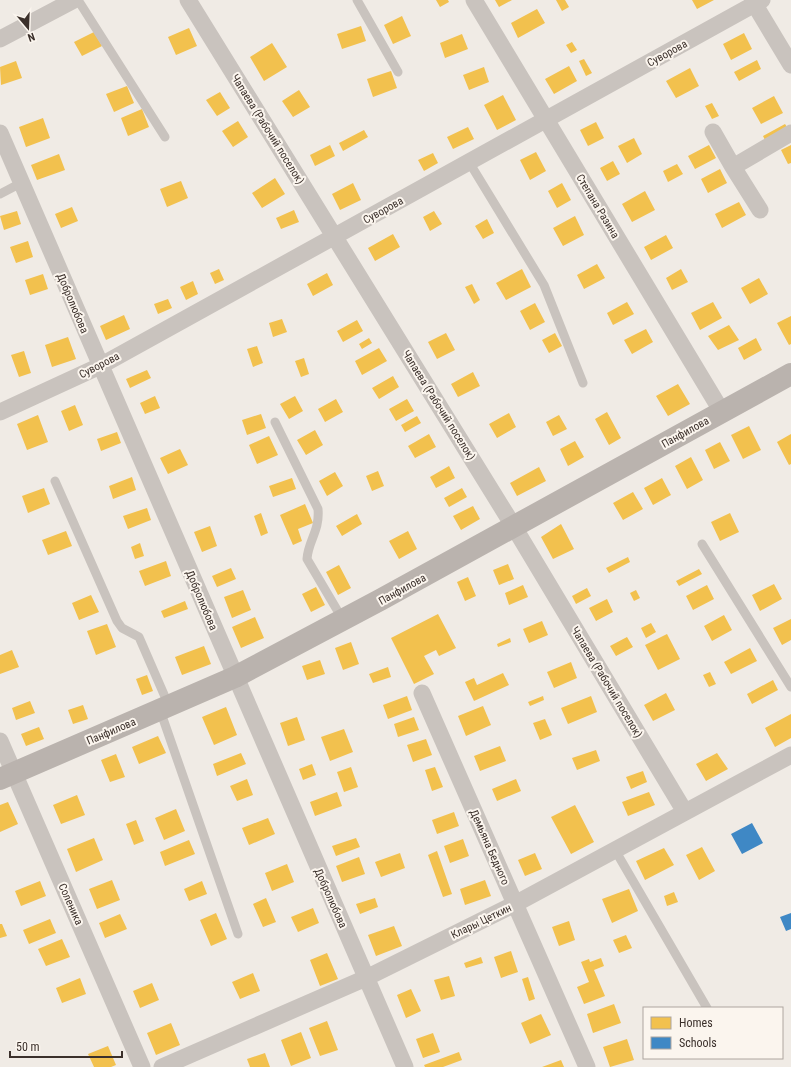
<svg xmlns="http://www.w3.org/2000/svg" width="791" height="1067" viewBox="0 0 791 1067" font-family="'Roboto Condensed',sans-serif">
<rect width="100%" height="100%" fill="#f0ebe5"/>
<!-- homes -->
<path fill="#f2c14e" d="M436,0H448L449,2L440,7Z
M495,0H512L499,7Z
M556,0H565L569,7L562,11Z
M692,0H714L697,9Z
M537,9L545,23L518,38L511,23Z
M402,16L411,36L393,44L384,25Z
M361,26L366,41L342,49L337,34Z
M189,28L197,46L176,55L168,37Z
M94,32L102,46L82,56L74,42Z
M744,33L752,49L731,60L723,44Z
M462,34L468,49L445,58L440,43Z
M572,42L577,50L571,53L566,45Z
M272,43L287,67L264,81L250,57Z
M584,59L592,73L586,76L579,61Z
M757,60L761,69L739,81L734,72Z
M16,61L22,78L1,85L0,67Z
M569,66L577,81L554,94L545,79Z
M484,67L489,82L469,90L463,75Z
M690,68L699,86L676,98L666,81Z
M391,71L397,88L373,97L367,79Z
M127,86L134,103L114,112L106,94Z
M299,90L310,107L293,117L282,101Z
M220,92L230,108L217,116L206,100Z
M503,95L516,120L497,130L484,105Z
M774,96L783,113L761,124L752,108Z
M712,103L719,116L712,119L705,106Z
M142,109L149,127L128,136L121,118Z
M43,118L50,138L26,147L19,127Z
M238,121L248,137L233,147L222,131Z
M596,122L604,138L588,146L580,130Z
M785,124L789,130L766,142L763,136Z
M468,127L474,139L453,149L447,137Z
M364,130L368,137L343,151L339,143Z
M634,138L642,154L627,163L618,146Z
M330,145L335,156L315,166L310,155Z
M709,145L716,158L695,169L688,156Z
M791,145V163L788,164L781,150Z
M536,152L546,171L530,180L520,160Z
M433,153L438,163L424,171L418,160Z
M59,154L65,170L37,180L31,165Z
M613,161L620,174L607,181L600,168Z
M677,164L683,174L668,182L663,171Z
M720,169L727,183L708,193L701,179Z
M275,178L285,194L262,208L252,193Z
M181,181L188,198L167,207L160,189Z
M353,183L361,200L340,210L332,194Z
M562,183L571,200L557,208L548,191Z
M645,191L655,210L632,222L622,204Z
M739,202L746,215L722,228L715,214Z
M72,207L78,221L61,228L55,214Z
M294,210L299,222L281,229L276,218Z
M17,211L21,224L4,230L0,216Z
M434,211L442,224L430,231L423,217Z
M575,216L584,235L563,246L553,228Z
M487,219L494,233L483,239L475,226Z
M393,234L400,247L375,261L368,248Z
M666,235L673,248L651,260L644,247Z
M28,241L33,257L16,263L10,247Z
M597,264L605,278L584,289L577,275Z
M219,269L224,280L215,284L210,273Z
M522,269L531,287L506,300L496,283Z
M681,269L688,282L672,290L666,278Z
M327,273L333,285L313,296L307,284Z
M43,274L48,289L30,295L25,280Z
M759,278L768,294L750,304L741,288Z
M193,281L198,294L186,300L180,287Z
M472,284L480,300L474,304L465,287Z
M168,299L172,308L158,314L154,304Z
M627,302L634,314L613,325L607,313Z
M713,302L722,318L700,330L691,313Z
M535,303L545,322L530,330L520,311Z
M124,315L130,329L106,340L100,326Z
M791,316V344L789,345L777,323Z
M282,319L287,332L273,337L269,323Z
M357,320L363,331L343,342L337,331Z
M729,325L739,340L718,350L708,336Z
M646,329L653,342L632,354L624,340Z
M446,333L455,350L437,359L428,342Z
M555,333L562,346L549,353L542,340Z
M68,337L76,359L52,367L45,345Z
M369,338L372,343L362,349L359,344Z
M756,338L762,350L744,360L738,348Z
M257,346L263,363L253,367L247,349Z
M379,348L387,361L362,375L355,361Z
M24,351L31,373L19,377L11,355Z
M304,358L309,374L301,377L295,361Z
M147,370L151,378L130,388L126,379Z
M473,372L480,386L458,397L451,384Z
M393,376L399,387L379,399L372,388Z
M678,384L690,404L668,416L656,396Z
M155,396L160,408L145,414L140,403Z
M295,396L303,411L289,419L280,404Z
M336,399L343,412L325,422L318,409Z
M407,399L414,411L396,421L389,409Z
M75,405L83,425L69,431L61,411Z
M607,412L621,438L609,445L595,419Z
M509,413L516,427L497,438L489,424Z
M261,414L266,428L247,435L242,420Z
M38,415L48,442L27,450L17,424Z
M559,415L567,429L553,436L546,422Z
M417,416L421,423L405,432L401,425Z
M749,426L761,450L743,459L731,435Z
M315,430L323,445L306,455L297,440Z
M117,432L121,443L101,451L97,439Z
M429,434L436,447L415,458L408,446Z
M791,434V464L789,465L777,442Z
M269,436L278,455L257,464L249,445Z
M575,441L584,457L568,466L560,449Z
M720,442L730,461L714,469L705,450Z
M180,449L188,465L168,474L160,458Z
M691,457L703,480L687,489L675,466Z
M449,466L455,478L436,488L430,477Z
M539,467L546,481L517,496L510,483Z
M378,471L384,486L372,491L366,476Z
M335,472L343,486L327,496L319,481Z
M132,477L136,490L113,499L109,486Z
M292,478L296,489L273,497L269,486Z
M662,478L671,495L653,505L644,488Z
M44,488L50,504L28,513L22,496Z
M462,488L467,497L449,507L444,498Z
M633,492L643,509L623,520L613,503Z
M305,504L313,523L298,529L302,541L293,545L280,515Z
M473,506L480,519L461,530L453,516Z
M147,508L151,520L128,529L123,516Z
M261,513L268,533L261,536L254,516Z
M730,513L739,532L720,541L711,522Z
M357,514L362,524L342,536L336,526Z
M561,524L574,549L553,559L541,537Z
M210,526L217,546L202,552L194,532Z
M66,531L72,546L48,555L42,540Z
M408,531L417,549L399,559L389,541Z
M140,543L144,556L135,559L131,547Z
M628,557L630,562L609,573L606,568Z
M166,561L171,576L145,586L139,571Z
M508,564L514,579L499,585L493,570Z
M339,565L351,588L338,595L326,572Z
M231,568L236,579L217,587L212,576Z
M699,569L702,574L679,586L676,581Z
M468,577L476,596L465,601L457,582Z
M774,584L782,599L760,611L752,595Z
M523,585L528,597L509,605L505,593Z
M707,585L714,599L693,610L686,596Z
M316,587L325,605L311,612L302,594Z
M587,588L591,596L576,604L572,596Z
M243,590L251,610L232,618L224,597Z
M636,590L640,598L634,601L630,593Z
M91,595L99,612L79,620L72,603Z
M607,599L613,612L596,621L589,608Z
M185,601L188,609L164,618L161,611Z
M438,614L456,648L439,656L436,650L424,656L434,674L414,684L391,638Z
M724,615L732,630L712,641L704,626Z
M255,617L264,638L241,648L232,627Z
M791,619V640L782,645L773,628Z
M542,621L548,635L529,643L523,629Z
M651,623L656,632L646,638L641,628Z
M107,624L116,647L96,655L87,631Z
M667,634L680,659L658,670L645,645Z
M627,637L633,647L616,656L610,646Z
M510,638L511,642L498,647L497,644Z
M351,642L359,664L343,670L335,648Z
M204,646L211,664L182,675L175,657Z
M750,648L757,661L731,674L724,662Z
M12,650L19,667L0,674V655Z
M320,660L325,674L307,680L302,666Z
M571,662L577,678L554,688L547,672Z
M388,667L391,677L373,683L369,674Z
M710,672L716,684L709,687L703,675Z
M503,673L509,685L474,701L465,682L474,678L477,685Z
M147,675L153,691L142,695L136,679Z
M773,680L778,690L752,704L747,694Z
M666,693L675,710L653,721L644,705Z
M407,696L412,710L388,719L383,705Z
M543,696L544,700L530,706L528,702Z
M591,696L597,712L568,724L561,708Z
M30,701L35,713L16,720L12,708Z
M83,705L88,719L73,724L68,710Z
M483,706L491,725L466,736L458,716Z
M226,707L237,735L214,745L202,717Z
M791,714V738L775,747L765,728Z
M297,717L305,740L288,746L280,723Z
M414,717L419,730L398,737L394,724Z
M545,719L552,735L540,740L533,723Z
M39,727L44,739L26,746L21,734Z
M344,729L353,752L330,761L321,737Z
M158,736L166,753L139,764L132,747Z
M426,739L432,755L413,762L407,745Z
M500,746L506,761L480,771L474,756Z
M596,750L600,761L577,770L572,758Z
M241,753L246,764L217,776L213,764Z
M717,753L728,769L706,781L696,764Z
M116,754L125,777L110,782L101,760Z
M312,764L316,775L303,780L299,769Z
M351,767L358,787L344,792L337,772Z
M435,767L443,787L432,791L425,770Z
M643,771L647,782L631,789L626,777Z
M247,779L253,795L237,801L230,786Z
M516,779L521,791L497,801L492,789Z
M337,792L342,806L315,816L310,802Z
M649,792L655,805L628,816L622,802Z
M77,795L85,815L61,824L53,805Z
M8,802L18,824L0,832V805Z
M575,805L594,842L571,854L551,817Z
M176,809L185,831L164,840L155,818Z
M454,812L459,826L437,834L432,820Z
M268,818L275,834L249,845L242,828Z
M136,820L144,841L134,845L126,824Z
M94,838L103,860L76,872L67,849Z
M356,838L360,847L336,856L332,846Z
M463,839L469,856L450,863L444,846Z
M189,840L195,854L165,866L160,852Z
M702,847L715,871L699,880L686,855Z
M664,848L674,865L645,880L636,861Z
M437,851L452,894L443,897L428,855Z
M400,853L405,868L381,877L375,862Z
M535,853L542,869L525,876L518,860Z
M359,857L365,874L342,882L336,866Z
M287,864L294,882L272,891L265,873Z
M112,880L120,900L97,909L89,889Z
M485,880L491,896L465,905L460,889Z
M40,881L46,896L21,906L15,891Z
M202,881L207,894L189,901L184,889Z
M629,889L638,911L612,923L602,899Z
M674,892L678,902L667,906L664,896Z
M266,898L276,922L263,927L253,904Z
M375,898L378,907L360,914L356,904Z
M313,908L319,923L298,932L291,917Z
M216,913L227,939L211,946L200,920Z
M120,914L127,929L105,938L99,923Z
M50,919L56,933L29,944L23,930Z
M569,921L575,940L559,946L552,927Z
M0,924H2L7,936L0,938Z
M394,926L402,946L376,956L368,935Z
M626,935L632,948L619,953L613,940Z
M62,939L70,957L46,966L38,949Z
M511,951L518,972L501,978L494,957Z
M327,953L338,979L320,986L310,960Z
M481,957L483,963L466,968L464,963Z
M601,958L604,966L594,970L605,996L584,1004L577,987L589,982L581,962L589,959L590,962Z
M253,973L260,991L240,999L232,982Z
M449,976L455,996L441,1000L434,980Z
M528,977L535,999L529,1001L522,979Z
M80,978L86,994L62,1003L56,988Z
M152,983L159,1000L140,1008L133,991Z
M411,989L421,1011L406,1018L397,995Z
M614,1004L621,1023L593,1033L587,1014Z
M541,1014L551,1035L530,1044L521,1023Z
M327,1021L338,1050L320,1056L309,1028Z
M171,1023L180,1045L156,1055L147,1033Z
M301,1032L311,1058L291,1066L281,1040Z
M433,1033L440,1052L423,1058L416,1039Z
M627,1039L634,1060L610,1067L603,1047Z
M108,1046L116,1065L111,1067H94L88,1054Z
M459,1052L462,1060L443,1067H425L424,1065Z
M265,1053L270,1067H250L247,1059Z
M561,1060L564,1067H542Z"/>
<!-- schools -->
<path fill="#3f88c5" d="M752,823L763,843L742,854L731,834Z
M791,913V929L786,931L780,917Z"/>
<g fill="none" stroke-linecap="round" stroke-linejoin="round">
<!-- lane -->
<path stroke="#c9c3be" stroke-width="9" d="M78,0L165,137
M357,0L398,72
M469,162L544,285L583,383
M0,194L21,183
M275,422L318,509C320,531 308,541 307,559L343,620
M55,481L117,621L122,628L139,637L169,706
M702,544L791,687
M160,710L238,934
M615,850L707,1008"/>
<!-- street -->
<path stroke="#c9c3be" stroke-width="17" d="M188,0L514,527L685,812
M474,0L722,412
M752,0L791,65
M0,39L74,0
M713,132L733,167
M0,133L405,1067
M760,210L733,167L791,133
M0,412L100,366L762,0
M422,693L587,1067
M0,741L142,1067
M162,1067L366,978L515,904L791,755"/>
<!-- secondary -->
<path stroke="#bab3ae" stroke-width="22" d="M0,779L235,677L380,600L791,374"/>
</g>
<g text-anchor="middle" stroke-width="4" stroke-linejoin="round" paint-order="stroke">
<!-- street labels -->
<g font-size="11" fill="#3b302b" stroke="#fbf5ee">
<text transform="translate(667 53) rotate(-29)" y="4">Суворова</text>
<text transform="translate(268 129) rotate(58)" y="4">Чапаева (Рабочий поселок)</text>
<text transform="translate(598 206) rotate(59)" y="4">Степана Разина</text>
<text transform="translate(383 210) rotate(-29)" y="4">Суворова</text>
<text transform="translate(73 303) rotate(67)" y="4">Добролюбова</text>
<text transform="translate(99 365) rotate(-27)" y="4">Суворова</text>
<text transform="translate(439 405) rotate(58)" y="4">Чапаева (Рабочий поселок)</text>
<text transform="translate(685 432) rotate(-29)" y="4">Панфилова</text>
<text transform="translate(402 589) rotate(-29)" y="4">Панфилова</text>
<text transform="translate(202 600) rotate(67)" y="4">Добролюбова</text>
<text transform="translate(607 682) rotate(59)" y="4">Чапаева (Рабочий поселок)</text>
<text transform="translate(111 731) rotate(-23)" y="4">Панфилова</text>
<text transform="translate(490 847) rotate(66)" y="4">Демьяна Бедного</text>
<text transform="translate(331 898) rotate(66)" y="4">Добролюбова</text>
<text transform="translate(71 904) rotate(66)" y="4">Соленика</text>
<text transform="translate(481 921) rotate(-26)" y="4">Клары Цеткин</text>
</g>
</g>
<!-- legend -->
<rect x="643" y="1007" width="140" height="52" fill="#fbf5ee" stroke="#aea6a0"/>
<rect x="651" y="1017" width="20" height="12" fill="#f2c14e" stroke="#aea6a0"/>
<text x="679" y="1027" font-size="12" fill="#3b302b">Homes</text>
<rect x="651" y="1037" width="20" height="12" fill="#3f88c5" stroke="#aea6a0"/>
<text x="679" y="1047" font-size="12" fill="#3b302b">Schools</text>
<!-- north arrow -->
<g transform="translate(28 28) rotate(161)" stroke="#fbf5ee" stroke-width="3" paint-order="stroke">
<path d="M0-3L7 15L0 10L-7 15Z" fill="#3b302b"/>
<text y="-6" font-size="11" font-weight="bold" text-anchor="middle" fill="#3b302b">N</text>
</g>
<!-- scale -->
<path d="M10 1051v6h112v-6" fill="none" stroke="#3b302b" stroke-width="2"/>
<text x="16" y="1051" font-size="12" fill="#3b302b" stroke="#fbf5ee" stroke-width="3" paint-order="stroke">50 m</text>
</svg>
